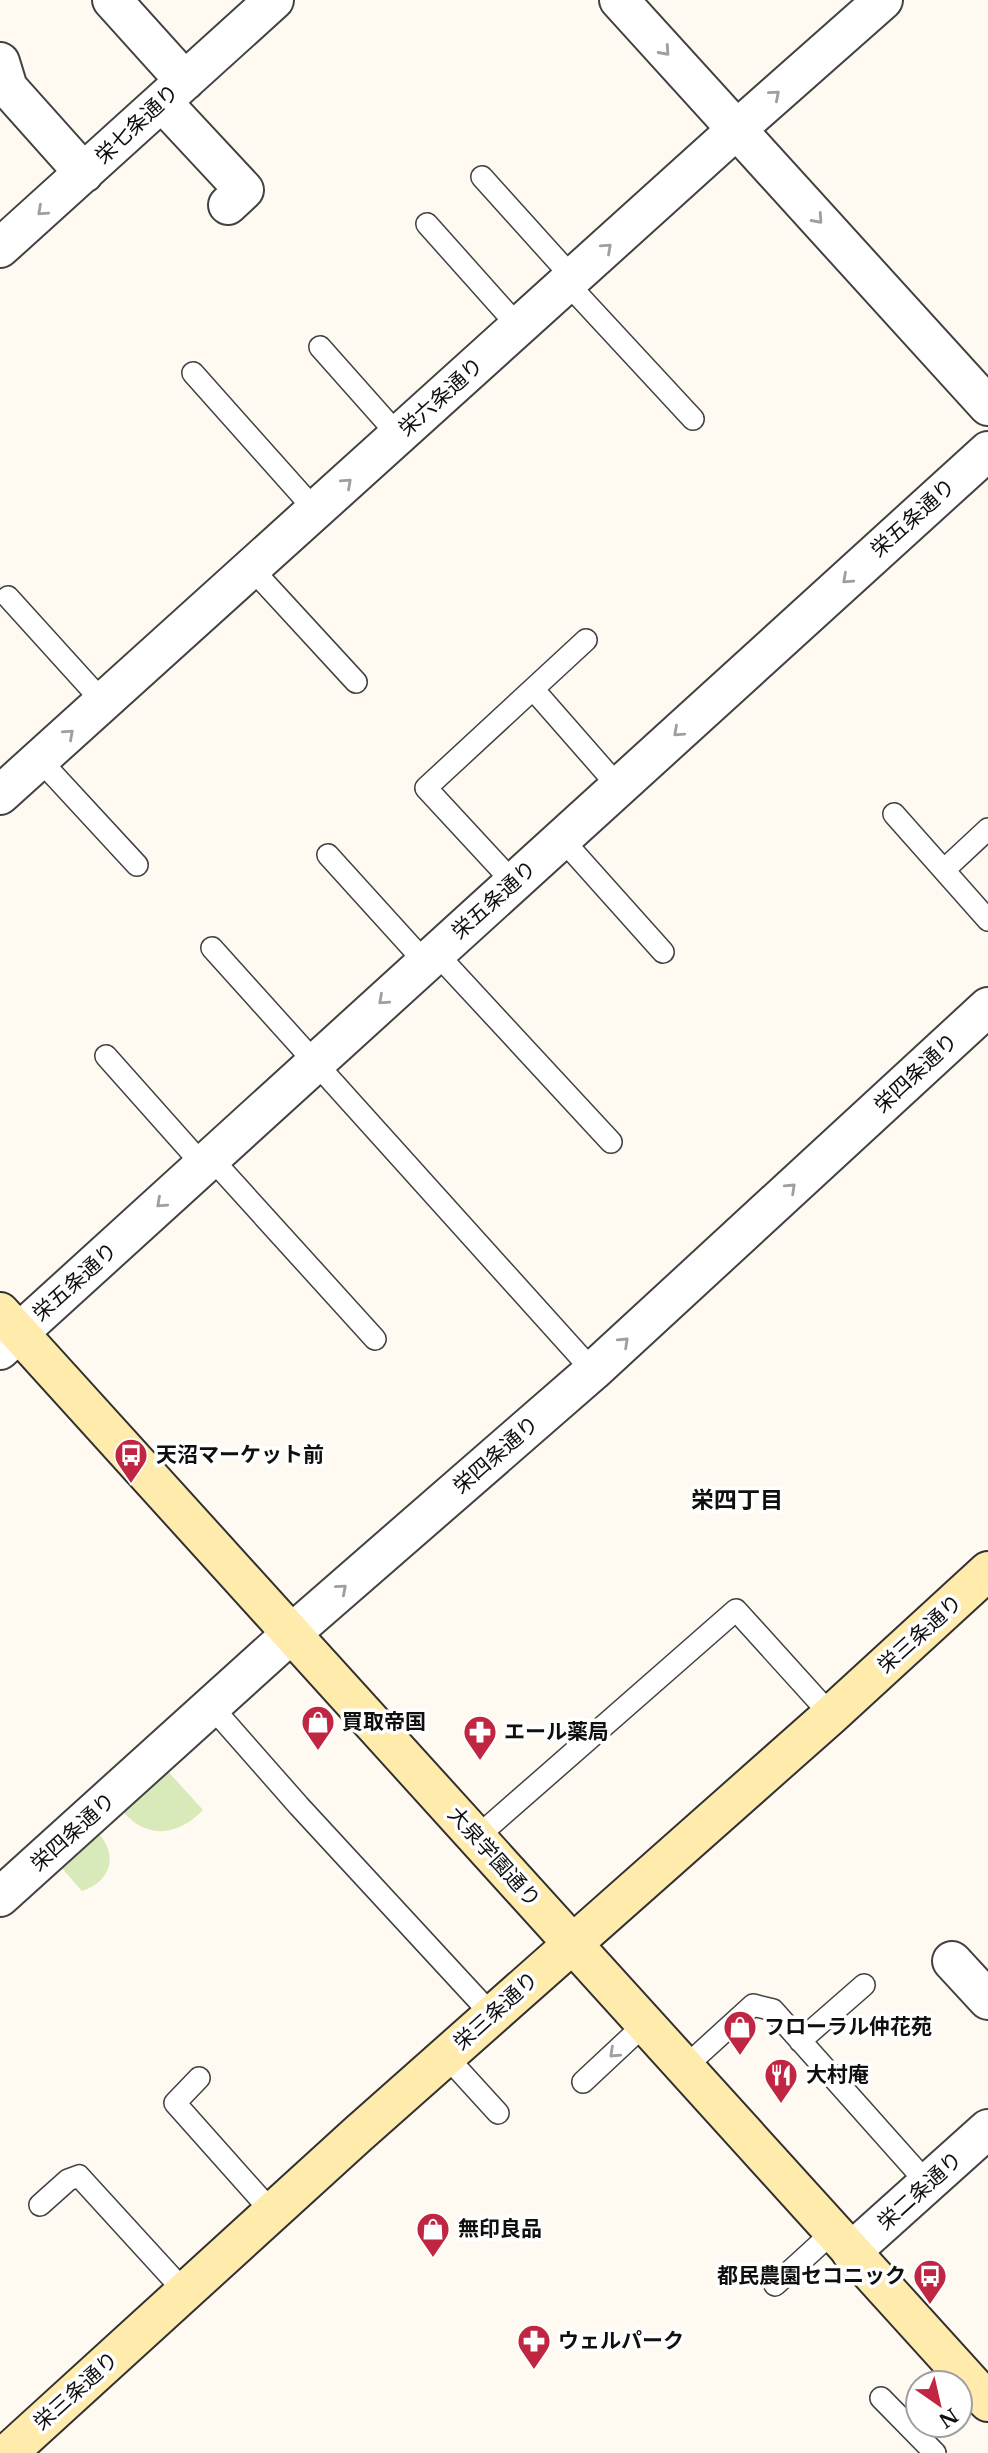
<svg xmlns="http://www.w3.org/2000/svg" width="988" height="2453" viewBox="0 0 988 2453" font-family="'Libre Baskerville','Noto Sans JP',serif">
<rect width="100%" height="100%" fill="#fffaf1"/>
<!-- green -->
<path fill="#d9eaba" d="M164,1767L203,1810C176,1838 144,1839 120,1808Z
M95,1830C119,1852 113,1881 82,1891L58,1864Z"/>
<g fill="none" stroke-linecap="round" stroke-linejoin="round">
<defs>
<path id="lane" d="M482,177L573,278
M427,224L519,327
M567,283L693,419
M320,347L399,436
M193,373L316,511
M252,569L356,682
M8,597L104,703
M533,689L586,640
M40,760L137,865
M894,814L988,920
M561,838L663,952
M328,855L425,962
M944,870L988,829
M513,882L426,788L533,689L618,786
M212,948L593,1371
M436,953L611,1142
M106,1056L203,1165
M210,1157L375,1339
M211,1706L299,1806L492,2015
M477,1837L736,1610L831,1715
M800,2041L864,1985
M446,2056L498,2113
M684,2068L753,2005L773,2010L928,2184
M199,2078L175,2103L273,2213
M583,2082L645,2024
M40,2205L68,2180L79,2176L186,2293
M775,2285L833,2232
M881,2398L935,2453"/>
<path id="street" d="M112,0L185,81
M619,0L988,406
M0,62L8,88L84,173
M162,102L244,190L228,205
M0,248L274,0
M0,795L736,130L883,0
M0,1350L988,451
M0,1897L291,1634L593,1371L988,1007
M952,1961L988,2000
M851,2252L988,2129"/>
<path id="secondary" d="M0,1312L988,2402
M8,2453L357,2135L831,1715L988,1571"/>
</defs>
<!-- lane casing -->
<use href="#lane" stroke="#424242" stroke-width="24"/>
<!-- street casing -->
<use href="#street" stroke="#424242" stroke-width="42"/>
<!-- secondary casing -->
<use href="#secondary" stroke="#313131" stroke-width="42"/>
<!-- lane -->
<use href="#lane" stroke="#fff" stroke-width="21"/>
<!-- street -->
<use href="#street" stroke="#fff" stroke-width="38"/>
<!-- secondary -->
<use href="#secondary" stroke="#ffebac" stroke-width="38"/>
</g>
<!-- one-way arrows -->
<defs><path id="oneway-chevron" d="M-2-3.5L2.5 0L-2 3.5" fill="none" stroke-width="1.6" stroke-linecap="round" stroke-linejoin="round" transform="scale(1.75)"/></defs>
<g stroke="#9f9f9f">
<use href="#oneway-chevron" transform="translate(665 51) rotate(48)"/>
<use href="#oneway-chevron" transform="translate(775 95) rotate(-41)"/>
<use href="#oneway-chevron" transform="translate(42 211) rotate(138)"/>
<use href="#oneway-chevron" transform="translate(818 219) rotate(48)"/>
<use href="#oneway-chevron" transform="translate(607 248) rotate(-42)"/>
<use href="#oneway-chevron" transform="translate(347 483) rotate(-42)"/>
<use href="#oneway-chevron" transform="translate(847 579) rotate(138)"/>
<use href="#oneway-chevron" transform="translate(678 732) rotate(138)"/>
<use href="#oneway-chevron" transform="translate(69 734) rotate(-42)"/>
<use href="#oneway-chevron" transform="translate(383 1000) rotate(138)"/>
<use href="#oneway-chevron" transform="translate(791 1188) rotate(-43)"/>
<use href="#oneway-chevron" transform="translate(161 1203) rotate(138)"/>
<use href="#oneway-chevron" transform="translate(624 1342) rotate(-43)"/>
<use href="#oneway-chevron" transform="translate(342 1589) rotate(-41)"/>
<use href="#oneway-chevron" transform="translate(614 2053) rotate(137)"/>
</g>
<!-- icons -->
<defs>
<symbol id="bus-pin" viewBox="-11 -11 22 30"><path d="M0 17L-7.5 6A9.5 9.5 0 1 1 7.5 6Z" fill="#c02541" stroke="#fff"/><path d="M-5-6H5V4H4V6H2V4H-2V6H-4V4H-5ZM-3.5-4V0h7V-4ZM-3.5 1.2v1.5H-2V1.2ZM2 1.2v1.5H3.5V1.2Z" fill="#fff"/></symbol>
<symbol id="shop-pin" viewBox="-11 -11 22 30"><path d="M0 17L-7.5 6A9.5 9.5 0 1 1 7.5 6Z" fill="#c02541" stroke="#fff"/><path d="M-5-2.5h2.3a2.7 3.5 0 0 1 5.4 0H5L5.5 6h-11ZM-1.5-2.5h3a1.5 2.3 0 0 0-3 0Z" fill="#fff"/></symbol>
<symbol id="pharmacy-pin" viewBox="-11 -11 22 30"><path d="M0 17L-7.5 6A9.5 9.5 0 1 1 7.5 6Z" fill="#c02541" stroke="#fff"/><path d="M-2-6h4v4h4v4h-4v4h-4v-4h-4v-4h4Z" fill="#fff"/></symbol>
<symbol id="restaurant-pin" viewBox="-11 -11 22 30"><path d="M0 17L-7.5 6A9.5 9.5 0 1 1 7.5 6Z" fill="#c02541" stroke="#fff"/><path d="M-5-6h1v4h1v-4h1v4h1v-4h1v5L-1.5 .5V6h-2V.5L-5-1ZM5-6V6H3V1.5H1.5Q1.5-4 5-6Z" fill="#fff"/></symbol>
</defs>
<g fill-rule="evenodd">
<use href="#bus-pin" x="112" y="1436" width="38" height="52"/>
<use href="#shop-pin" x="299" y="1703" width="38" height="52"/>
<use href="#pharmacy-pin" x="461" y="1713" width="38" height="52"/>
<use href="#shop-pin" x="721" y="2008" width="38" height="52"/>
<use href="#restaurant-pin" x="762" y="2056" width="38" height="52"/>
<use href="#shop-pin" x="414" y="2210" width="38" height="52"/>
<use href="#bus-pin" x="911" y="2257" width="38" height="52"/>
<use href="#pharmacy-pin" x="515" y="2322" width="38" height="52"/>
</g>
<g text-anchor="middle" stroke-width="7" stroke-linejoin="round" paint-order="stroke">
<!-- street labels -->
<g font-size="21" fill="#0f0f0f" stroke="#fff">
<text transform="translate(137 124) rotate(-43)" y="7">栄七条通り</text>
<text transform="translate(441 397) rotate(-42)" y="7">栄六条通り</text>
<text transform="translate(913 518) rotate(-42)" y="7">栄五条通り</text>
<text transform="translate(494 900) rotate(-42)" y="7">栄五条通り</text>
<text transform="translate(916 1073) rotate(-43)" y="7">栄四条通り</text>
<text transform="translate(75 1282) rotate(-42)" y="7">栄五条通り</text>
<text transform="translate(496 1455) rotate(-41)" y="7">栄四条通り</text>
<text transform="translate(920 1634) rotate(-42)" y="7">栄三条通り</text>
<text transform="translate(73 1832) rotate(-42)" y="7">栄四条通り</text>
<text transform="translate(494 1857) rotate(48)" y="7">大泉学園通り</text>
<text transform="translate(496 2011) rotate(-42)" y="7">栄三条通り</text>
<text transform="translate(920 2191) rotate(-42)" y="7">栄二条通り</text>
<text transform="translate(76 2391) rotate(-42)" y="7">栄三条通り</text>
</g>
<!-- poi labels -->
<g font-size="21" font-weight="bold" fill="#0f0f0f" stroke="#fff" text-anchor="start">
<text x="156" y="1462">天沼マーケット前</text>
<text x="342" y="1729">買取帝国</text>
<text x="504" y="1739">エール薬局</text>
<text x="764" y="2034">フローラル仲花苑</text>
<text x="806" y="2082">大村庵</text>
<text x="458" y="2236">無印良品</text>
<text x="906" y="2283" text-anchor="end">都民農園セコニック</text>
<text x="558" y="2348">ウェルパーク</text>
</g>
<!-- neighbourhood labels -->
<g font-size="23" font-weight="bold" fill="#0f0f0f" stroke="#fff">
<text x="737" y="1508">栄四丁目</text>
</g>
</g>
<!-- north arrow -->
<g transform="translate(939 2404) rotate(146)"><circle r="33" fill="#ffffff" stroke="#9f9f9f" stroke-width="2"/>
<path d="M0-5L12 26L0 18L-12 26Z" fill="#c02541"/>
<text y="-10" font-size="19" font-weight="bold" text-anchor="middle" fill="#0f0f0f">N</text>
</g>
</svg>
